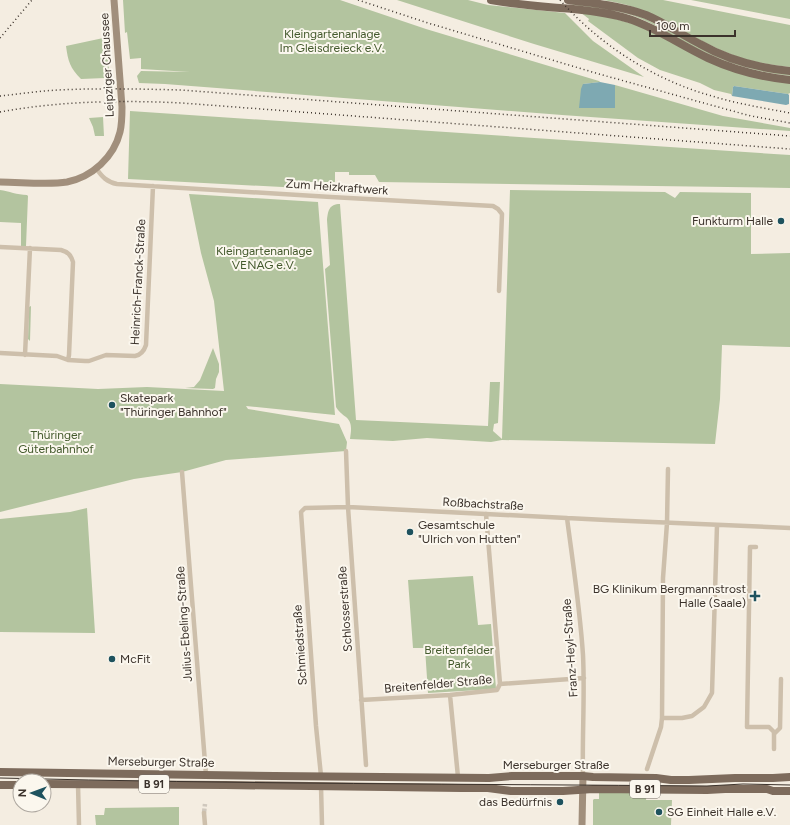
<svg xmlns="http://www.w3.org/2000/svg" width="790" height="825" viewBox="0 0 790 825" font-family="Figtree,sans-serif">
<rect width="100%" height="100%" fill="#f4ede1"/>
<!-- green -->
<path fill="#b3c49f" d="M123,0H340L426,29L599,81L600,82L583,84L615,107V85L723,116L790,128V131L562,115L165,84L139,83L137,76L141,71L190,72L141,69V58L130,59L127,32L125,33Z
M397,0H468L488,5L565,13L593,41L644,77L534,44Z
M603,0H663L790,25V67C771,65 751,62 733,55C699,43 670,20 636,8C626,4 614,2 603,0Z
M691,0H790V19Z
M571,3L602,6L644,18L697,46L790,74V76C755,72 725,63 694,47C674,36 655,24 634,16C614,9 593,8 573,5Z
M580,12L604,16L641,26L704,59L790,82V93L788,94L734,86L733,87L732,96L731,94L714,90L700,83L660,70L638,58L588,21L589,19Z
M108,37L109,74L105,78L81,79C70,68 68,61 66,46Z
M130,111L790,155V188L379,182L375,175H349V172H335V182H301V188L128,179Z
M103,117L104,136H95L93,127L89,118Z
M0,190C9,191 17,195 27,195L28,196L26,246H21V223L0,222Z
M510,190L665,192L675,198L680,192L751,193V254L790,253V347L722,345L720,399L715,444L502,440L491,442L427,438L393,441L350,439C351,431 353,423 346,417C342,414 339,412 336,407L325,269L330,265L327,220C328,211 329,204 340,204L356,420L488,426L490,382H500L498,423L494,424L493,431L502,439Z
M189,194L318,202L335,415L246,406L248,409L339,424L347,442L346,451L226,460L182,472L134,479L0,512V384L98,389L147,387L224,391L214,301L201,253Z
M31,306L30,341L28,339L29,307Z
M213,348L219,364V372L216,379L215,388L213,389L185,388L194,387L200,380Z
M87,508L95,633L0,632V519L70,512Z
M473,576L478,625L491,624L496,689L428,693L425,648H413L408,580Z
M599,792H647L646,800H672L671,825H593V800L594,799H599Z
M179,807V825H96L95,815H104L105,808Z"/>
<!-- water -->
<path fill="#7ea9b2" d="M600,82L615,85V108H579L581,89L583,84Z
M734,86L788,94L789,95V104L786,105L732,96L733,87Z"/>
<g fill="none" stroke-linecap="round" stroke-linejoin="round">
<!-- street-tunnel -->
<path stroke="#cfc8bd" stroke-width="4.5" stroke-dasharray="4.5 2" stroke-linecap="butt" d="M204,813L205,804"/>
<!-- street -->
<path stroke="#cdbfab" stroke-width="4.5" d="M96,168C102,177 107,182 117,184L331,197L493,206L498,209L502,214L499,291
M0,247L61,250C68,252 71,255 73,262L69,355L68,360
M0,353L57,356L68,360L85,361H89L106,355L135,356C141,355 144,351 146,345L153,186
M25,355L30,248
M346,451L348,507L366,765
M182,472L206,775
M486,514L500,684
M567,518C573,564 580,609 583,655C585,695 582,736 583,776
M756,547H750L747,727H769L774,732V749
M450,695L458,777
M361,700L450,695L497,690L500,684L584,678
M662,718H682L692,716L704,707L712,693L717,525
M774,734L780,728L781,679
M647,769L661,727L662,718L663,578L667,523L668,469
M321,776L316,726L301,512L305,508L348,507L606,520L790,528
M78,784L79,825
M321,786L322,825
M204,813L205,825"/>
<!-- secondary -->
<path stroke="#a18f7c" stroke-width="7" d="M0,182C20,182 48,185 67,182C92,177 114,157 120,132C122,124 122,116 122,107L114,0
M582,825L583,776"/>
<!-- primary -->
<path stroke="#7d6b5c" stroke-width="8" d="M491,0C518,5 546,7 573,9C592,11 611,13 629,19C657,28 682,46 708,58C734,70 761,77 790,80
M568,0C595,3 621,6 646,15C665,23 682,35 700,44C728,60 758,68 790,71
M0,772L274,776L489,778L512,776H583L593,777L656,778L671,780H689L735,778H773L790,777
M44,784L225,785L461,788H488L511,791H563L593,789L707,790L725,789H767L773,791H790
M0,785H20"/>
<!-- tram -->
<path stroke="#3b322b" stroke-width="1" d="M0,778C236,784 471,784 707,786L743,784L790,785"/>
<!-- rail -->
<path stroke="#3b322b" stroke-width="1.5" stroke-dasharray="1 3" stroke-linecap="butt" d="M358,0L428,23L599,74L729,110L751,116L790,123
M560,0C600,45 654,80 712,96C738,104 764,108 790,113
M0,38L32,0
M0,96C19,94 39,91 58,90C99,88 140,89 181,90L790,136
M0,112C60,101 121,100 182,103L790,149"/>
</g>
<!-- markers -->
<g fill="#1e525e" stroke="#fbf7ee" stroke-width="1.5">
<circle cx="781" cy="221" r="4"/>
<circle cx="112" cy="405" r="4"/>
<circle cx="410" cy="532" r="4"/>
<path d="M753 590h4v4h4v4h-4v4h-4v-4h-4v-4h4z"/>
<circle cx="112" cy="659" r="4"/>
<circle cx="560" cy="802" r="4"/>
<circle cx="659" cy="812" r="4"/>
</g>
<g text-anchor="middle" stroke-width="4" stroke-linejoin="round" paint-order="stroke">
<!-- shield labels -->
<g fill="#fbf7ee" stroke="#756d66" stroke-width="1">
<rect x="139" y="775" width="30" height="18" rx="3"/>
<rect x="630" y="780" width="30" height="18" rx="3"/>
</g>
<g font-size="11" font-weight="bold" fill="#3b322b">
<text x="154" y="788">B 91</text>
<text x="645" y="793">B 91</text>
</g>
<!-- park labels -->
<g font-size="12" fill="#445a2d" stroke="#fbf7ee">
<text x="332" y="38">Kleingartenanlage<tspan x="332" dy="14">Im Gleisdreieck e.V.</tspan></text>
<text x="264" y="255">Kleingartenanlage<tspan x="264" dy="14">VENAG e.V.</tspan></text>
<text x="56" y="439">Thüringer<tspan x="56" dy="14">Güterbahnhof</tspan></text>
<text x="459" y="654">Breitenfelder<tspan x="459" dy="14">Park</tspan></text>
</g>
<!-- street labels -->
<g font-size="12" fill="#3b322b" stroke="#fbf7ee">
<text transform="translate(107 65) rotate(-93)" y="4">Leipziger Chaussee</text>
<text transform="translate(337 187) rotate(4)" y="4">Zum Heizkraftwerk</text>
<text transform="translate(138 282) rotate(-87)" y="4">Heinrich-Franck-Straße</text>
<text transform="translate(483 504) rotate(3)" y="4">Roßbachstraße</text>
<text transform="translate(345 609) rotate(-94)" y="4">Schlosserstraße</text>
<text transform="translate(184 624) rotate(-94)" y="4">Julius-Ebeling-Straße</text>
<text transform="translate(300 645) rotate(-94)" y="4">Schmiedstraße</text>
<text transform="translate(570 648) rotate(-94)" y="4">Franz-Heyl-Straße</text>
<text transform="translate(438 684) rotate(-5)" y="4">Breitenfelder Straße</text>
<text transform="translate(161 762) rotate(1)" y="4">Merseburger Straße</text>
<text x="556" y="769">Merseburger Straße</text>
</g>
<!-- poi labels -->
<g font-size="12" fill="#3b322b" stroke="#fbf7ee" text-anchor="start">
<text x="773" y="225" text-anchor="end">Funkturm Halle</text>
<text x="120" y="402">Skatepark<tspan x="120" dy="14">"Thüringer Bahnhof"</tspan></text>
<text x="418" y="529">Gesamtschule<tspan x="418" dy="14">"Ulrich von Hutten"</tspan></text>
<text x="746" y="593" text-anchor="end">BG Klinikum Bergmannstrost<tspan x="746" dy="14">Halle (Saale)</tspan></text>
<text x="120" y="663">McFit</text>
<text x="552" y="806" text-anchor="end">das Bedürfnis</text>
<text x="667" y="816">SG Einheit Halle e.V.</text>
</g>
</g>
<!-- north arrow -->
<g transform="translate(32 793) rotate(271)"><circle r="19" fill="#fbf7ee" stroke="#aea8a0"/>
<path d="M0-3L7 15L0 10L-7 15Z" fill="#1e525e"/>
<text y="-6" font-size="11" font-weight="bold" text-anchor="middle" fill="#3b322b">N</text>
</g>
<!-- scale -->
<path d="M650 30v6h85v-6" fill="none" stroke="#3b322b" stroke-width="2"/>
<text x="656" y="30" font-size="12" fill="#3b322b" stroke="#fbf7ee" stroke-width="3" paint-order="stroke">100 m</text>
</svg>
